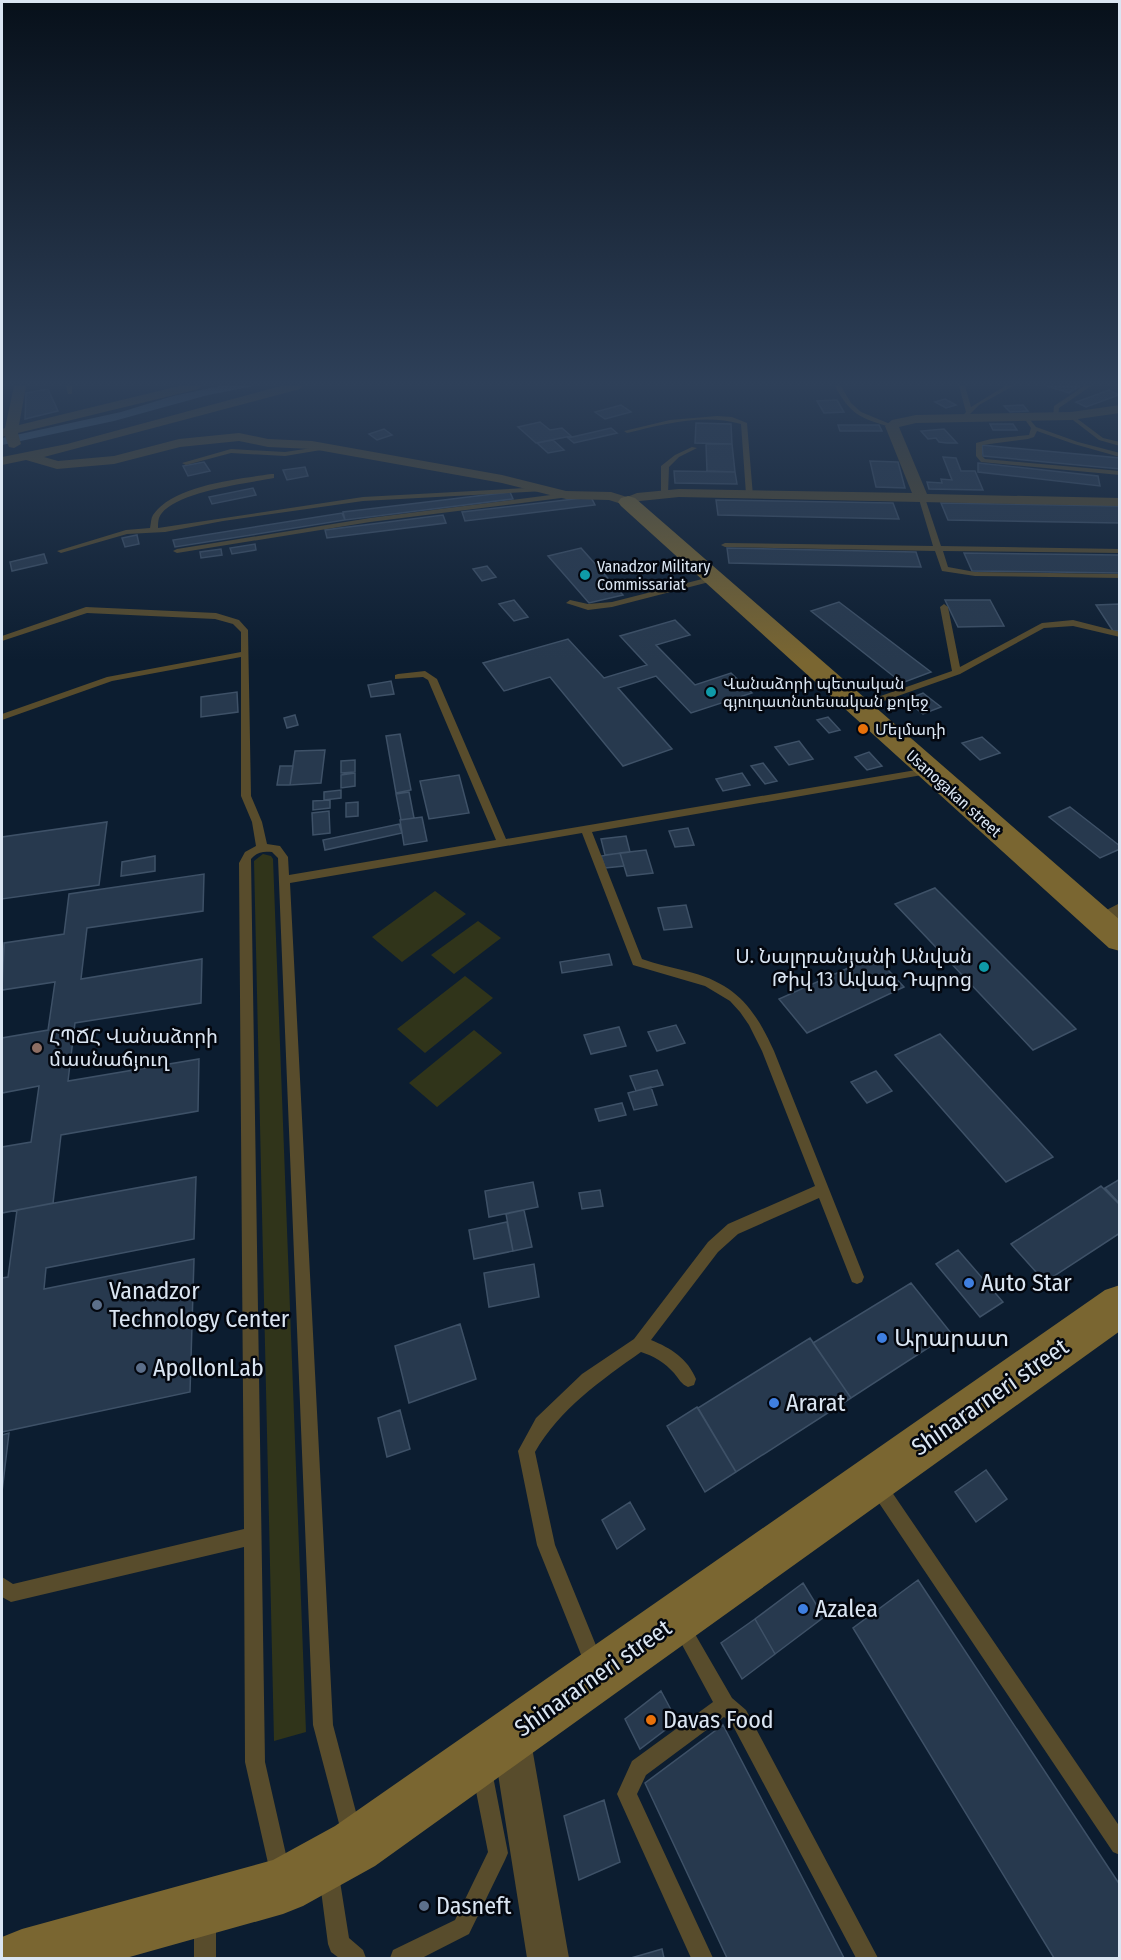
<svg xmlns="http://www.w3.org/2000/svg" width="1121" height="1960" viewBox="0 0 1121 1960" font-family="'Fira Sans Condensed','Noto Sans Armenian',sans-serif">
<rect width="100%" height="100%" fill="#0c1d30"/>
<!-- green -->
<path fill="#30341a" d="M263,854L271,856L273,859L306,1732L274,1741L254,861Z
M435,891L466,914L402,962L372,937Z
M478,921L501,938L454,974L431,955Z
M465,976L493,998L425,1053L397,1029Z
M474,1030L502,1053L437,1107L409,1083Z"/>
<!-- water -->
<path fill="#425d75" d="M220,386H254L208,395L114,421L2,445V438L121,412L173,396Z"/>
<!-- building -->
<path fill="#27394e" stroke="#3e5167" stroke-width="1.5" d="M1047,386H1080L1069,393Z
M48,389L58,411L25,419L26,393Z
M1109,390L1119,395L1086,407L1076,402Z
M945,399L956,405L946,408L935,402Z
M837,400L844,412L824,413L817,401Z
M621,405L631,412L605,419L595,412Z
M1023,405L1028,411L1010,412L1004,406Z
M540,422L550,430L562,428L571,436L536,443L518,427Z
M696,423L731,424L732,444L695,443Z
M990,424H1013L1017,430H993Z
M838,425H879L882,431H840Z
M611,428L617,433L574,443L568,438Z
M384,429L392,435L377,440L369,434Z
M944,429L957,443H947L939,442L936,438L928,439L921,431Z
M553,440L564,450L548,453L537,443Z
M706,444H732L735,472L707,471Z
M982,445L1120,458V469L983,456Z
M943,457L956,458L961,471H975L983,490L929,489L927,482L942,483L941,479L952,480Z
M870,461L898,462L905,488L876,487Z
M204,462L210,471L188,476L183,466Z
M978,463L1098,476L1100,486L978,472Z
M305,467L308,476L287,480L283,470Z
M674,471L735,472L737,484L675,483Z
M253,488L256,495L212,504L209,497Z
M510,492L513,499L345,520L343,512Z
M591,497L595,505L465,521L462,512Z
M716,500L893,503L899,519L718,515Z
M941,503L1120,506V523L948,520Z
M342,513L345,520L175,547L173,540Z
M443,515L446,523L327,538L325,530Z
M137,535L139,544L125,547L122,538Z
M255,544L256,550L232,554L230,548Z
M581,548L623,595L589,603L548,556Z
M727,548L916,552L921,567L729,563Z
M221,549L222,555L201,558L200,552Z
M964,553L1120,555V573L972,571Z
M44,554L47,563L12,571L10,562Z
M487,566L496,577L482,581L473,569Z
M514,600L528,617L514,621L499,604Z
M945,600H990L1004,626L958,627Z
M839,602L931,672L902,683L811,611Z
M1120,604V631H1113L1096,605Z
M675,620L690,635L656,645L695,685L731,673L752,693L691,713L656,676L618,688L672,749L623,766L550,677L504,691L483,663L568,639L604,678L647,665L620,636Z
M391,681L394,694L371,697L368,685Z
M237,692L238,712L201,717V697Z
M923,693L941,707L923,714L905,700Z
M295,715L298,725L287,728L284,718Z
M828,717L840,730L829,733L817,720Z
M400,734L411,790L396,793L386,736Z
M982,737L1000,753L980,760L962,743Z
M799,741L813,759L789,765L775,747Z
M325,750L321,783L290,785L295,751Z
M869,752L882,766L867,770L855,757Z
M355,760V772L341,773V761Z
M763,763L777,781L765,784L751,766Z
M280,766H293L290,785H277Z
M355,773V786L341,788V775Z
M742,773L750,785L723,791L716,779Z
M459,775L469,813L429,819L420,781Z
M341,790V798L324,800V792Z
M409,792L414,818L401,820L396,794Z
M330,800V808L313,810V801Z
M358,802V816L346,817V803Z
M1070,807L1120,846V849L1100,858L1049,817Z
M329,811L330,833L313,835L312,813Z
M422,817L427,841L404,845L400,820Z
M107,822L99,885L2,899V837Z
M399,824L402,833L325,850L323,840Z
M688,828L694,845L675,847L669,831Z
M626,836L630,852L605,855L601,839Z
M646,850L653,873L627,876L620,853Z
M620,853L624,866L605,868L601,856Z
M155,856V871L121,876L122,862Z
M204,874L203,911L87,928L81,979L202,959L201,1003L75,1023L68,1081L199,1059L198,1111L61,1135L53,1203L2,1213V1147L31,1142L39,1086L2,1093V1038L48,1030L55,982L2,990L4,943L64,934L69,894Z
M935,888L1076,1029L1033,1050L895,904Z
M686,905L692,927L664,930L658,908Z
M609,954L612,965L562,973L560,962Z
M875,956L904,987L807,1033L779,999Z
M676,1025L685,1043L657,1051L648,1032Z
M619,1027L626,1046L591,1054L584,1035Z
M940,1034L1053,1157L1006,1182L895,1055Z
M657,1070L663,1085L636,1091L630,1076Z
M876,1071L892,1091L867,1103L851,1082Z
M651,1087L657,1105L634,1110L628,1093Z
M622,1103L626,1115L599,1121L595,1109Z
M196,1177L194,1239L46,1268L44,1289L194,1259L190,1392L2,1432V1278L8,1277L17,1210Z
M1120,1179V1204L1105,1188Z
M533,1182L538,1207L489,1217L485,1191Z
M1101,1186L1120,1205V1233L1045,1282L1011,1244Z
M600,1190L603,1206L582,1209L579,1193Z
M524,1210L532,1247L513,1251L506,1214Z
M507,1222L513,1251L474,1259L469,1230Z
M958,1250L1003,1302L980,1317L936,1264Z
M534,1264L539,1297L489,1307L484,1273Z
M911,1283L951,1333L851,1398L813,1343Z
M460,1324L476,1379L409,1403L395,1346Z
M810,1338L851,1398L736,1472L698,1408Z
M697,1407L736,1472L705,1492L667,1426Z
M400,1410L410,1449L387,1457L378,1418Z
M9,1433L2,1492V1435Z
M986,1470L1007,1499L976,1522L955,1492Z
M630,1502L645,1529L617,1549L602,1520Z
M918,1580L1120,1885V1958H1054L853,1628Z
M803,1583L824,1617L775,1654L755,1619Z
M755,1619L775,1654L742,1679L721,1643Z
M661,1691L677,1721L640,1749L625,1719Z
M723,1725L844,1958H727L645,1783Z
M604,1800L620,1862L579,1880L564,1816Z
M662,1949L664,1958H631Z"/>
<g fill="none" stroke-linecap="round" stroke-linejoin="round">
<!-- lane -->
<path fill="#584c2c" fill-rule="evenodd" d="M66,386H72V394H68Z
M835,386H841L851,403L861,412L895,426L890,427C860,418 850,414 835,386Z
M959,386H965L971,407L1005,386H1013L979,405L963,421L960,419L966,412Z
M1084,386H1091L1059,408L1058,417L1053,418L1054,406Z
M1071,414L1103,438L1120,442V446L1099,440L1069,417L1068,416Z
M717,416L732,417L747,423L753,496L746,494L741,424C704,413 663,424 627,433L624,431L670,420Z
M1027,416L1036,427L1078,442L1120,453V457L1074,444L1037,431L1034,437L1028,439L982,445V456L985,459L1120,471V475L981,462L976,456V443L991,439L1029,435L1031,428L1024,418Z
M325,446L328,448L327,449L285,456L231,453L186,465L182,463L231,449L285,452Z
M692,447L697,448L679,457L669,467L668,494L661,496V466L675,455Z
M271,474H274V478C249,483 169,492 159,518C158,521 158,525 158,528L363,497L544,487L548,489L544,491L363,501L223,521L165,532L127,534L61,553L57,551L126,530L150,528C151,523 151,518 153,515C173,485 238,479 271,474Z
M566,493L570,495L569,497L370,522L177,553L173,551L177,549L370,518Z
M918,496L925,498L941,546L1120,549V553L943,551L948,567L975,572L1120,574V578L975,576L942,571L935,551L725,547L721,545L725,543L933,546Z
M714,576L718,578L717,580L612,607L588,610L566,603L570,600L588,604L612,602Z
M944,604L948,607L960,667L1042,623L1073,620L1120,632V637L1073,626L1044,628L960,674L861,709H855V705L952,671L940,607Z
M86,607L216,613L239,620L248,630L251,796L262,822L267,844L280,846L288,857L289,875L496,840L428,680L423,677L395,679V675L398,674L425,671L437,679L506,839L928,768L933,771L928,774L592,832L642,959C656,964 671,967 686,971C735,983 754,1007 774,1051L864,1277L862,1282L857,1284L852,1282L819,1198L738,1234L718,1252L651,1340C671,1348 688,1359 696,1379L694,1385L688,1387C681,1384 679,1379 674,1373C665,1363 654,1356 641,1352C600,1381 560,1409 535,1452L555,1545L604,1665L602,1672L595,1674L588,1672L537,1545L518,1451L536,1418L582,1374L634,1339L708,1242L728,1224L815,1186L762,1051L749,1025L740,1012L730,1001L705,986L633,965L582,833L290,883L333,1725L361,1831L358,1838L351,1841L344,1838L341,1831L313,1725L278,858L272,852C263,851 257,852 251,859L265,1762L290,1872L287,1879L280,1882L273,1879L270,1872L245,1762L244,1547L11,1602L2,1597V1577L13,1584L244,1529L239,863L245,852L256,846L252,822L241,796V657L112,681L2,720V714L107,677L241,652V632L233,624L215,619L87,613L2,641V636Z
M877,1477L883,1479L1120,1827V1855L1113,1852L871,1491L869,1485L871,1479Z
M682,1619L688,1622L732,1698L746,1710L878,1958H856L732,1724L724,1717L646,1775L637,1794L713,1958H691L617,1794L632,1761L713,1702L673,1628L676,1622Z
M482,1761L489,1764L492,1771L508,1853L505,1860L469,1934L422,1958H390L393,1950L455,1920L488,1852L472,1771L475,1764Z
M329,1865L336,1868L339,1875L349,1938L363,1950L366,1958H339L331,1952L328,1944L319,1875L322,1868Z
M205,1910L212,1914L216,1921V1958H194V1921L198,1914Z"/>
<!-- street -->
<path fill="#584c2c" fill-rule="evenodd" d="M14,386H26L19,425L179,386H201L199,389L18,433L21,444L14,448L9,447L5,436L2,437V429L5,428Z
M281,386H302L300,389L44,457L58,461L114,456L179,439L239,433L268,439L312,441L502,475L566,491L611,492L627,497L637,493L679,489L912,493L885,426L892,420L916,415L1071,412L1120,405V413L1071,420L916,423L899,427L927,494L1120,498V506L679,497L640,501L628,506L609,500L566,499L502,483L312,449L268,447L239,441L180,447L114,464L57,469L26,460L2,465V457L67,444Z
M1120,903V922L1101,932L1093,929L1090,923L1093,917Z
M511,1717L525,1722L530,1736L569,1958H527L492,1736L497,1722Z"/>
<!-- secondary -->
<path fill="#7a6631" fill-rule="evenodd" d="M628,496L635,498L1120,920V951L1109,948L621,506L618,502L621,498Z
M1120,1285V1331L375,1866L303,1906L283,1914L126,1958H2V1937L22,1929L273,1860L335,1826L1105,1290Z"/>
</g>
<!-- sky -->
<linearGradient id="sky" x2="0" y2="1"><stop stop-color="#07101a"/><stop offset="0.58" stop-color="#2e4059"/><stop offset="1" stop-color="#2e4059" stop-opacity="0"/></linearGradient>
<rect width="1121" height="661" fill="url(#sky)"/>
<!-- markers -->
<g fill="#0f9aa8" stroke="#03070f" stroke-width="2">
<circle cx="585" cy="575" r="6"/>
<circle cx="711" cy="692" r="6"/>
<circle cx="984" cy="967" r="6"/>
</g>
<g fill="#e8710a" stroke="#03070f" stroke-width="2">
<circle cx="863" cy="729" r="6"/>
<circle cx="651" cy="1720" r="6"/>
</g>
<circle fill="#8d6e63" stroke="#03070f" stroke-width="2" cx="37" cy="1048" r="6"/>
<g fill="#3f7fe0" stroke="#03070f" stroke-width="2">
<circle cx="969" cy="1283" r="6"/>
<circle cx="882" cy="1338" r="6"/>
<circle cx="774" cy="1403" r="6"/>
<circle cx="803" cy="1609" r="6"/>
</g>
<g fill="#5c6f8a" stroke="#03070f" stroke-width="2">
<circle cx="97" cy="1305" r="6"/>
<circle cx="141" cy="1368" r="6"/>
<circle cx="424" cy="1906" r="6"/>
</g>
<g text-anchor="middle" stroke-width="5" stroke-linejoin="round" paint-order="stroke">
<!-- far-poi labels -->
<g font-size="16" fill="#dae5f2" stroke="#03070f" text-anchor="start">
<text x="597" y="572">Vanadzor Military<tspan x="597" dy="18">Commissariat</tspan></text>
<text x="723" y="689">Վանաձորի պետական<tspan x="723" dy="18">գյուղատնտեսական քոլեջ</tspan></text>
<text x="875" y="735">Մելմադի</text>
</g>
<!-- far-street labels -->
<g font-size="16" fill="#dae5f2" stroke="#03070f">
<text transform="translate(954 793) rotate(42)" y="6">Usanogakan street</text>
</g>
<!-- poi labels -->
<g font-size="20" fill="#dae5f2" stroke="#03070f" text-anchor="end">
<text x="972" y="963">Ս. Նալղռանյանի Անվան<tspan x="972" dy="23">Թիվ 13 Ավագ Դպրոց</tspan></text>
<text x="49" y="1043" text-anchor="start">ՀՊՃՀ Վանաձորի<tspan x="49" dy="23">մասնաճյուղ</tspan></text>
</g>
<!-- near-poi labels -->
<g font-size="24" fill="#dae5f2" stroke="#03070f" text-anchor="start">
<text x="981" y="1291">Auto Star</text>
<text x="109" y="1299">Vanadzor<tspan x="109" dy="28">Technology Center</tspan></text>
<text x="894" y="1346">Արարատ</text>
<text x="153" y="1376">ApollonLab</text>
<text x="786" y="1411">Ararat</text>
<text x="815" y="1617">Azalea</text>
<text x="663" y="1728">Davas Food</text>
<text x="436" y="1914">Dasneft</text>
</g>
<!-- near-street labels -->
<g font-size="24" fill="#dae5f2" stroke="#03070f">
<text transform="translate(990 1397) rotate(-35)" y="8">Shinararneri street</text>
<text transform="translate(593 1678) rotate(-35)" y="8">Shinararneri street</text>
</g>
</g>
<!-- border -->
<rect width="1121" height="1960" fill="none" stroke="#dae5f2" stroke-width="6"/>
</svg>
